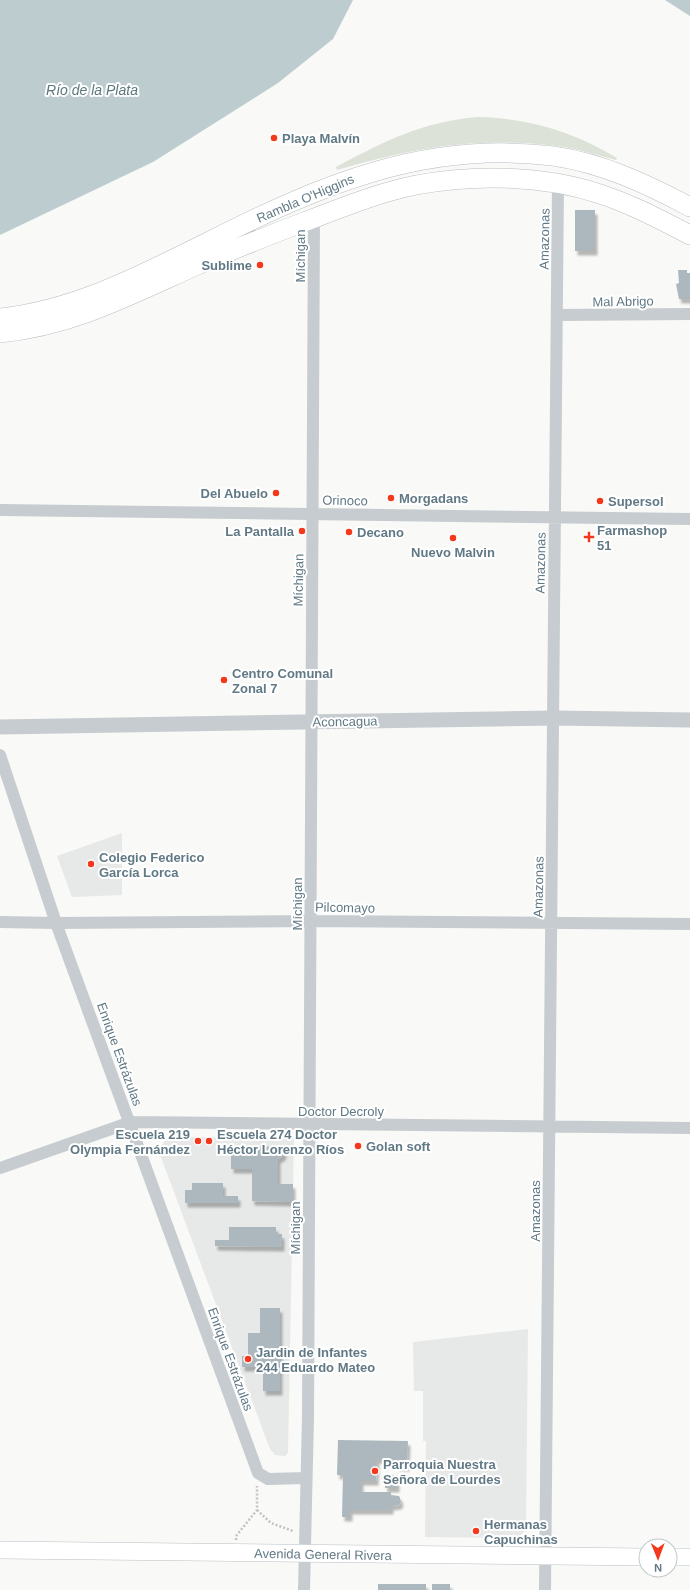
<svg xmlns="http://www.w3.org/2000/svg" width="690" height="1590" viewBox="0 0 690 1590" font-family="Helvetica,sans-serif">
<defs>
<filter id="shadow"><feDropShadow dx="2.5" dy="4.5" stdDeviation="1" flood-color="#0004"/></filter>
</defs>
<rect width="100%" height="100%" fill="#f9f9f7"/>
<!-- built -->
<path fill="#e7e9e8" d="M122,833V895L72,897L57,856Z
M166,1137L294,1138L288,1453L285,1456L275,1455L270,1449L159,1152Z
M528,1329L526,1530L518,1538L425,1537L426,1441H423V1391H414L413,1342Z"/>
<!-- green -->
<path fill="#dce2d7" d="M478,117C528,118 575,132 617,158L616,160C594,154 571,147 548,145C471,137 410,149 337,170L336,167C385,141 421,122 478,117Z"/>
<!-- water -->
<path fill="#bdcccf" d="M0,0H353L333,39L278,83L153,162L0,235Z
M665,0H690V16Z"/>
<!-- building -->
<path fill="#acb8bd" filter="url(#shadow)" d="M575,210H595V251H575Z
M678,270H687V273H690V299H679L676,284L679,283Z
M247,1146L282,1147L284,1152L283,1156L278,1159V1184H293V1202L252,1201V1169H231V1148H247Z
M192,1183H223V1196H238V1203H185V1190H192Z
M229,1227H276V1234H282V1247L215,1246V1240H229Z
M260,1308H280V1391H263V1367H242V1356H248V1333H260Z
M338,1440L408,1441L407,1467L397,1466V1459H377L376,1481H361V1492H391V1495L399,1496L400,1498L401,1502L399,1505L391,1506V1510H350V1517H342L343,1475H337Z
M385,1475H397V1488H385Z
M378,1584H426V1590H378Z
M432,1584H450V1590H432Z"/>
<g fill="none" stroke-linecap="round" stroke-linejoin="round">
<defs>
<path id="secondary" d="M0,1550L646,1557
M670,1557H690"/>
<path id="primary" d="M0,318C75,310 139,276 206,243C318,186 424,140 553,156C602,163 647,184 690,207
M0,333C71,326 129,296 193,267C229,251 267,236 304,222C341,208 377,193 416,185C475,174 543,175 600,194C631,204 661,220 690,235"/>
</defs>
<!-- secondary casing -->
<use href="#secondary" stroke="#b8c0c4" stroke-width="18"/>
<!-- primary casing -->
<use href="#primary" stroke="#b9bfc2" stroke-width="20"/>
<!-- path -->
<path stroke="#c0c4c5" stroke-width="2.5" stroke-dasharray="2 2" stroke-linecap="butt" d="M257,1510L271,1523L293,1531
M236,1540V1536L257,1510V1486"/>
<!-- minor -->
<path stroke="#c6cccf" stroke-width="12" d="M557,315L690,314
M0,510L690,519
M0,755L56,923L258,1473L268,1479L306,1478
M0,922L56,923L311,921L690,924
M0,1168L131,1122L690,1128
M304,1590L308,1416L314,218
M545,1590L558,183"/>
<!-- tertiary -->
<path stroke="#c6cccf" stroke-width="15" d="M0,727L553,718L690,720"/>
<!-- secondary -->
<use href="#secondary" stroke="#fff" stroke-width="17"/>
<!-- primary -->
<use href="#primary" stroke="#fff" stroke-width="19"/>
</g>
<!-- markers -->
<g fill="#f4381c" stroke="#fff" stroke-width="1.5">
<circle cx="274" cy="138" r="4"/>
<circle cx="260" cy="265" r="4"/>
<circle cx="276" cy="493" r="4"/>
<circle cx="391" cy="498" r="4"/>
<circle cx="600" cy="501" r="4"/>
<circle cx="302" cy="531" r="4"/>
<circle cx="349" cy="532" r="4"/>
<path d="M587 531h4v4h4v4h-4v4h-4v-4h-4v-4h4z"/>
<circle cx="453" cy="538" r="4"/>
<circle cx="224" cy="680" r="4"/>
<circle cx="91" cy="864" r="4"/>
<circle cx="198" cy="1141" r="4"/>
<circle cx="209" cy="1141" r="4"/>
<circle cx="358" cy="1146" r="4"/>
<circle cx="248" cy="1359" r="4"/>
<circle cx="375" cy="1471" r="4"/>
<circle cx="476" cy="1531" r="4"/>
</g>
<g text-anchor="middle" stroke-width="4" stroke-linejoin="round" paint-order="stroke">
<!-- poi labels -->
<g font-size="13" font-weight="bold" fill="#617985" stroke="#fff" text-anchor="start">
<text x="282" y="143">Playa Malvín</text>
<text x="252" y="270" text-anchor="end">Sublime</text>
<text x="268" y="498" text-anchor="end">Del Abuelo</text>
<text x="399" y="503">Morgadans</text>
<text x="608" y="506">Supersol</text>
<text x="597" y="535">Farmashop<tspan x="597" dy="15">51</tspan></text>
<text x="294" y="536" text-anchor="end">La Pantalla</text>
<text x="357" y="537">Decano</text>
<text x="453" y="557" text-anchor="middle">Nuevo Malvin</text>
<text x="232" y="678">Centro Comunal<tspan x="232" dy="15">Zonal 7</tspan></text>
<text x="99" y="862">Colegio Federico<tspan x="99" dy="15">García Lorca</tspan></text>
<text x="190" y="1139" text-anchor="end">Escuela 219<tspan x="190" dy="15">Olympia Fernández</tspan></text>
<text x="217" y="1139">Escuela 274 Doctor<tspan x="217" dy="15">Héctor Lorenzo Ríos</tspan></text>
<text x="366" y="1151">Golan soft</text>
<text x="256" y="1357">Jardin de Infantes<tspan x="256" dy="15">244 Eduardo Mateo</tspan></text>
<text x="383" y="1469">Parroquia Nuestra<tspan x="383" dy="15">Señora de Lourdes</tspan></text>
<text x="484" y="1529">Hermanas<tspan x="484" dy="15">Capuchinas</tspan></text>
</g>
<!-- street labels -->
<g font-size="13" fill="#617985" stroke="#fff">
<text transform="translate(305 198) rotate(-23)" y="5">Rambla O'Higgins</text>
<text transform="translate(544 239) rotate(-89)" y="5">Amazonas</text>
<text transform="translate(300 256) rotate(-90)" y="5">Míchigan</text>
<text transform="translate(623 301) rotate(-1)" y="5">Mal Abrigo</text>
<text transform="translate(345 500) rotate(1)" y="5">Orinoco</text>
<text transform="translate(540 563) rotate(-89)" y="5">Amazonas</text>
<text transform="translate(298 580) rotate(-89)" y="5">Míchigan</text>
<text transform="translate(345 721) rotate(-1)" y="5">Aconcagua</text>
<text transform="translate(538 887) rotate(-89)" y="5">Amazonas</text>
<text transform="translate(297 904) rotate(-90)" y="5">Míchigan</text>
<text transform="translate(345 907) rotate(1)" y="5">Pilcomayo</text>
<text transform="translate(120 1054) rotate(70)" y="5">Enrique Estrázulas</text>
<text x="341" y="1116">Doctor Decroly</text>
<text transform="translate(535 1211) rotate(-90)" y="5">Amazonas</text>
<text transform="translate(295 1228) rotate(-90)" y="5">Míchigan</text>
<text transform="translate(231 1359) rotate(70)" y="5">Enrique Estrázulas</text>
<text transform="translate(323 1554) rotate(1)" y="5">Avenida General Rivera</text>
</g>
<!-- water labels -->
<g font-size="14" font-style="italic" fill="#5c787e" stroke="#fff">
<text x="92" y="95">Río de la Plata</text>
</g>
</g>
<!-- north arrow -->
<g transform="translate(658 1558) rotate(179)"><circle r="19" fill="#ffffff" stroke="#c0c9ce"/>
<path d="M0-3L7 15L0 10L-7 15Z" fill="#f4381c"/>
<text y="-6" font-size="11" font-weight="bold" text-anchor="middle" fill="#617985">N</text>
</g>
</svg>
